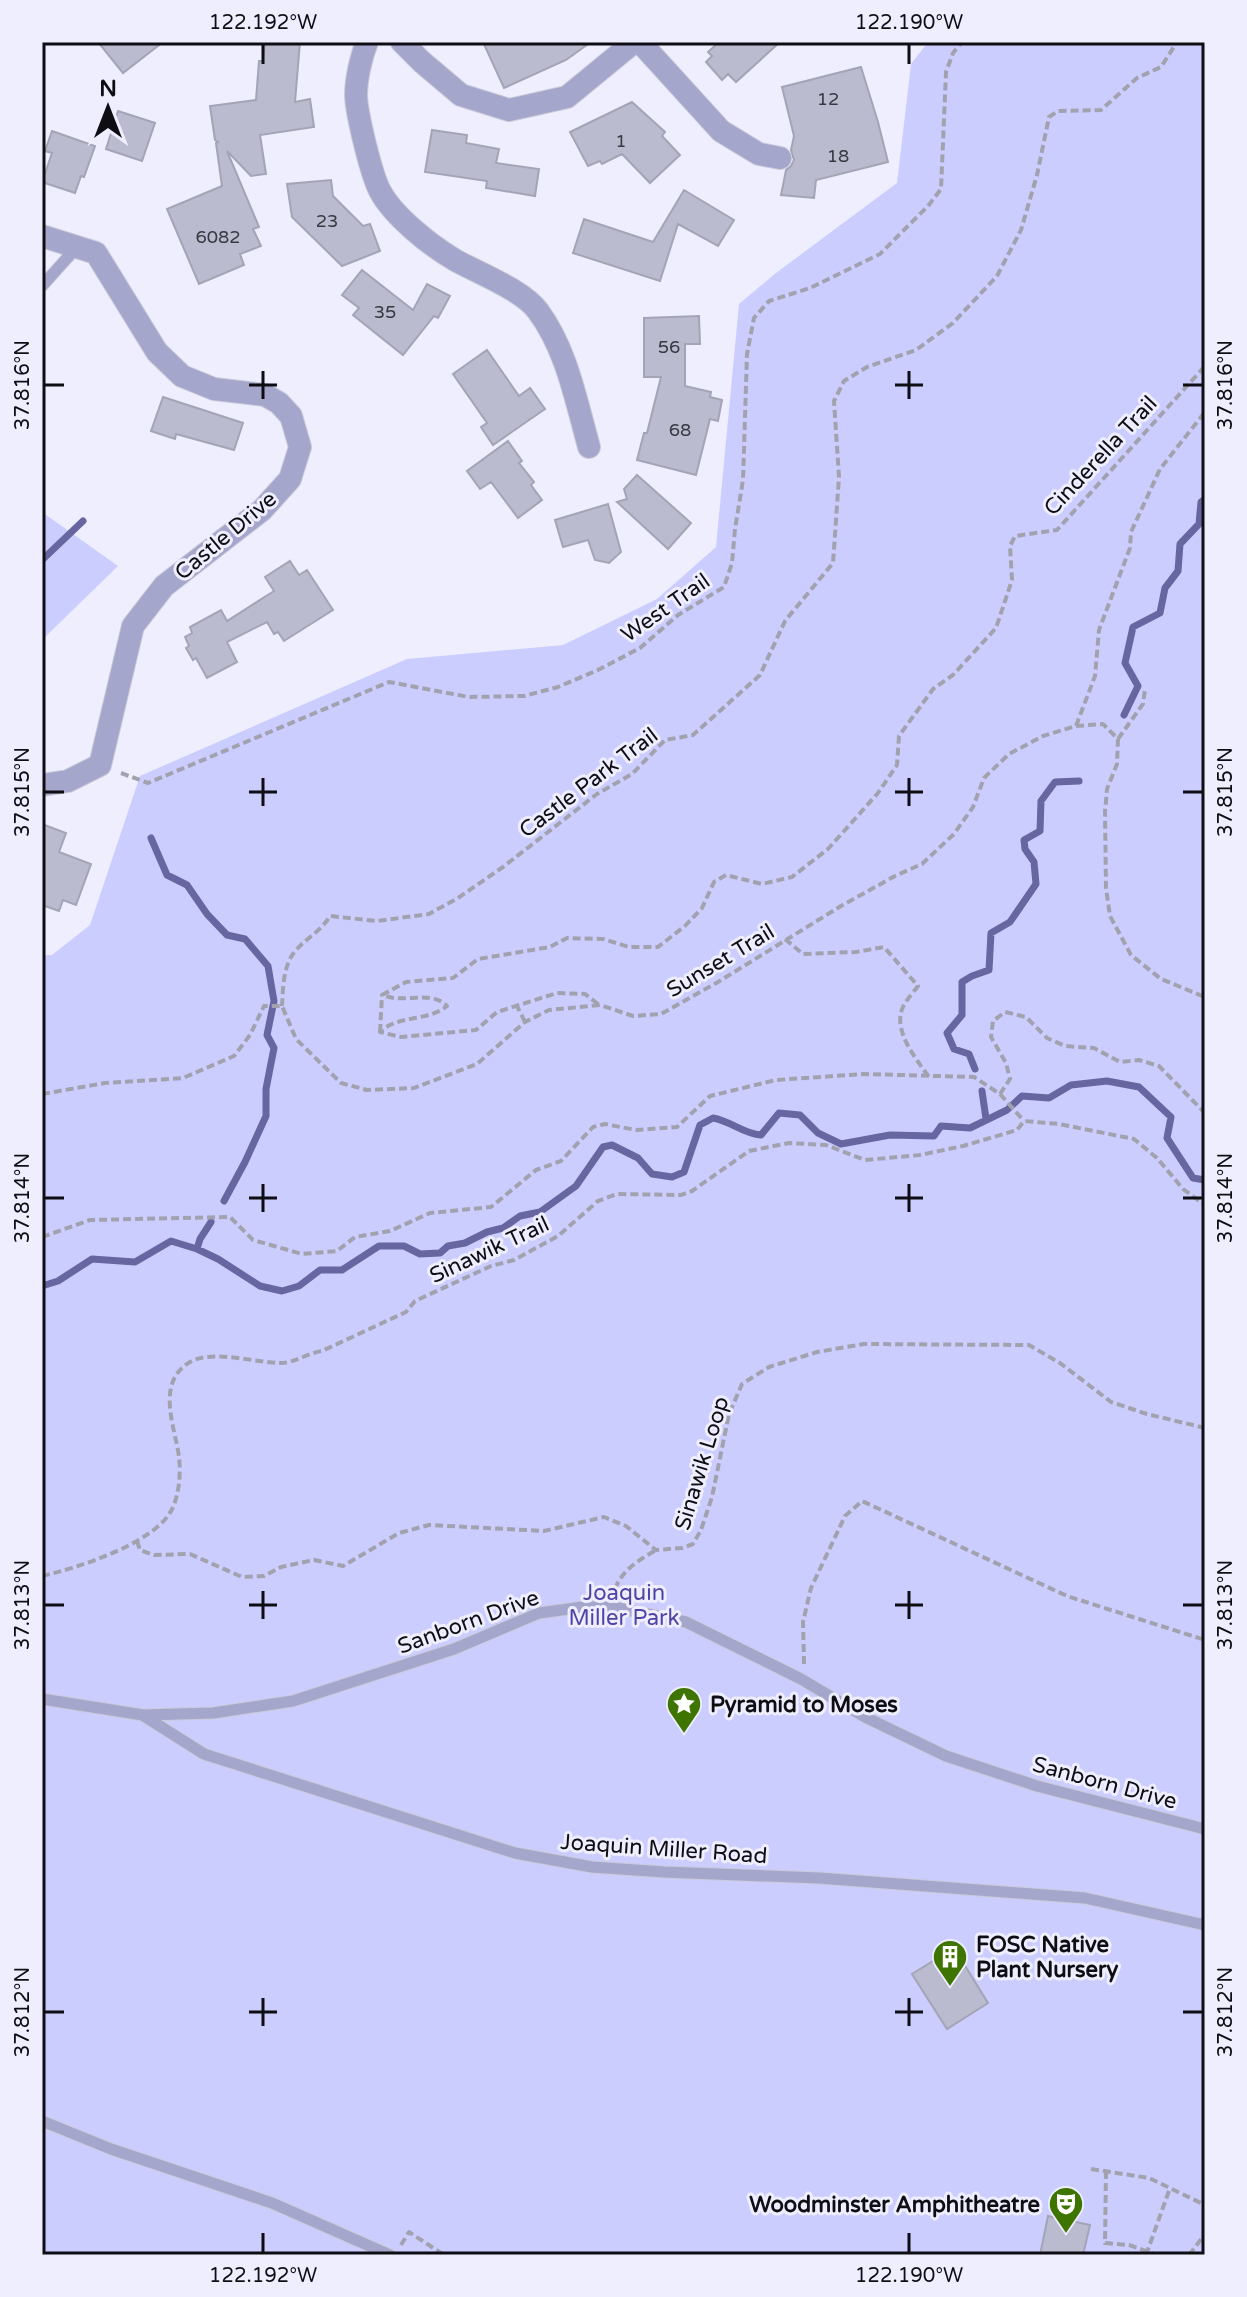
<svg xmlns="http://www.w3.org/2000/svg" width="1247" height="2297" viewBox="0 0 1247 2297" font-family="'Varela Round',sans-serif">
<rect width="100%" height="100%" fill="#eef"/>
<!-- green -->
<path fill="#cccdff" d="M928,42H1205V2255H42V955H52L90,925L140,776L407,659L563,645L657,599L716,547L739,304L776,273L897,183L911,64Z
M42,512L118,566L42,640Z"/>
<g fill="none" stroke-linecap="round" stroke-linejoin="round">
<!-- stream -->
<path stroke="#6766a1" stroke-width="7" d="M42,560L83,521
M1124,715L1138,686L1125,663L1133,627L1160,613L1165,588L1178,571L1180,544L1199,524L1201,502L1205,499
M151,838L167,875L187,885L207,914L227,935L245,939L268,966L274,1001L267,1035L274,1048L266,1089V1116L245,1162L224,1201
M975,1069L969,1054L954,1049L947,1033L962,1015V982L972,976L989,970L991,933L1010,922L1036,884L1034,862L1025,849L1024,840L1040,831L1041,801L1055,782L1079,781
M982,1091L986,1119
M197,1249L200,1239L211,1222
M42,1286L58,1281L92,1259L135,1262L171,1241L197,1249L218,1259L260,1286L282,1291L299,1286L320,1270H342L379,1246H404L420,1254L440,1253L448,1246L465,1243L487,1232L503,1228L520,1216L540,1212L576,1186L603,1147L612,1145L638,1158L652,1174L672,1177L684,1172L700,1125L713,1118C731,1121 743,1134 761,1135L779,1113L800,1115L818,1133L841,1144L890,1135L934,1136L941,1126L970,1128L1007,1110L1022,1096L1049,1098L1071,1085L1107,1081L1139,1087L1171,1117L1167,1138L1193,1178L1205,1180"/>
</g>
<!-- building -->
<path fill="#babbce" stroke="#a3a4b6" stroke-width="2" d="M98,42H163L123,73Z
M265,42H300L295,102L310,99L314,127L260,135L266,174L251,176L227,151L259,227L253,229L261,246L240,254L244,265L199,284L167,209L222,186L216,143L218,142L215,140L210,106L256,100L259,61H263Z
M483,42H591L566,60L504,88Z
M719,42H780L736,82L728,74L722,80L706,62L712,56L708,52Z
M861,67L878,122L888,162L816,180L814,198L781,195L786,170L791,166L794,160L791,150L794,136L782,87Z
M632,102L665,132L662,136L680,155L650,183L622,154L602,164L600,161L588,166L570,132Z
M118,111L155,123L142,161L106,149Z
M432,130L467,135L466,143L499,149L496,163L539,169L535,196L486,188L487,181L425,172Z
M52,131L95,146L84,177L81,176L75,193L42,182L52,153L45,151Z
M331,180L333,196L363,226L370,224L380,251L342,266L292,217L287,184Z
M684,190L734,220L718,246L678,224L660,281L573,253L584,219L653,242Z
M362,270L413,310L427,284L450,296L438,318L434,316L403,355L353,315L359,308L342,295Z
M699,316L700,344H685V386L711,392L710,397L722,400L718,421L710,419L696,475L637,460L644,433H647L661,377H644V318Z
M487,350L519,396L530,388L545,409L493,445L481,427L487,423L453,374Z
M163,397L243,423L234,450L176,434L175,439L151,431Z
M508,441L522,461L519,463L534,482L531,485L542,500L518,518L491,482L480,489L467,471Z
M637,475L691,523L668,549L617,502L627,499L624,489Z
M608,504L621,552L609,563L595,560L588,540L563,547L555,520Z
M290,561L299,575L307,570L333,610L284,641L278,632L274,634L267,622L227,642L237,662L207,678L196,658L193,660L186,648L189,646L185,637L192,633L190,627L221,610L227,621L274,591L265,577Z
M42,824L66,833L59,852L91,864L76,905L63,900L59,911L42,905Z
M954,1948L988,2003L947,2029L912,1974Z
M1048,2216L1090,2225L1083,2255H1040Z"/>
<g fill="none" stroke-linecap="round" stroke-linejoin="round">
<defs>
<path id="service" d="M42,286L77,247
M42,1699L143,1715L213,1713L293,1701L454,1649L539,1613L583,1607H613L686,1622L801,1679L865,1717L946,1756L1037,1786L1205,1829
M144,1716L204,1754L515,1853L592,1867L664,1872L819,1878L1085,1898L1205,1925
M42,2121L111,2149L272,2203L390,2255"/>
<path id="minor" d="M367,42C361,57 356,79 356,96C357,115 371,174 380,191C393,216 431,246 455,260C478,273 523,290 538,311C567,350 576,401 589,447
M402,42L422,62L461,95L509,110L567,97L634,42
M640,42L721,131L759,154L780,158
M42,236L96,253L157,352L182,376L214,389L265,395L279,403L291,416L300,447L290,479L262,510L164,586L133,626L100,765L68,781L42,785"/>
</defs>
<!-- service casing -->
<use href="#service" stroke="#cacad9" stroke-width="13"/>
<!-- minor casing -->
<use href="#minor" stroke="#cacad9" stroke-width="24"/>
<!-- path -->
<path stroke="#a2a2af" stroke-width="4" stroke-dasharray="8 4" stroke-linecap="butt" d="M1076,726L1095,676L1099,630L1130,548L1131,532L1160,469L1205,412
M1118,739L1143,704L1145,689
M121,773L148,783L389,682L469,697L524,696L558,687L598,670L640,648L678,615L724,587L732,563L735,529L743,480L747,354L754,318L769,301L810,288L880,254L928,206L941,189L946,72L953,53L962,42
M785,939L803,954L856,952L884,947L918,986C913,993 906,1000 903,1007C892,1030 916,1059 929,1077
M516,1004L525,1022
M598,1004L585,994L557,993L497,1012L476,1030L401,1037L380,1032C399,1014 428,1022 447,1006C433,992 414,1000 395,998C391,998 387,996 382,995L406,982L453,978L478,959L550,947L567,938L603,939L629,947H658L685,926L702,908L714,882L726,875L762,884L792,877L828,849L878,793L897,765L899,736L933,689L953,675L996,628L1012,580L1010,546L1015,536L1057,530L1205,366
M282,1006C283,988 283,963 297,949C308,937 322,930 330,916L377,921L429,914L458,898L503,867L597,794L632,774L665,740L693,735L760,675L785,621L833,563L839,477L834,401L844,381L867,367L916,350L953,323L997,276L1021,230L1037,175L1049,117L1058,111L1101,110L1137,78L1161,67L1177,42
M380,1032L382,995
M42,1094L105,1083L183,1078L234,1056L250,1035L264,1006H282L296,1039L341,1083L367,1090L414,1088L477,1064L525,1022L549,1010L600,1005L633,1016L661,1014L718,982L841,906L895,876L922,864L954,834L973,807L984,778L1009,754L1043,736L1076,726L1103,724L1118,739L1117,764L1107,789L1105,812L1106,888L1110,916L1131,955L1161,979L1205,997
M1000,1094L1024,1121
M42,1237L90,1220L230,1217L253,1240L302,1254L337,1251L355,1237L390,1231L430,1213L491,1207L536,1170L561,1161L593,1127L605,1124L636,1130L677,1127L710,1096L776,1080L864,1074L974,1077L1000,1094L1010,1079L1006,1063L991,1037L993,1021L1005,1012L1026,1017L1047,1038L1065,1046L1094,1048L1120,1062L1139,1060L1159,1066L1205,1113
M137,1541L140,1550L154,1555L190,1554L242,1577L264,1576L281,1567L314,1560L343,1566L399,1533L429,1525L544,1531L604,1517L626,1526L656,1550L682,1548L693,1544L701,1530L712,1497L729,1414L742,1384L769,1367L817,1352L864,1344L1029,1345L1060,1363L1111,1402L1147,1414L1205,1428
M42,1576C77,1568 153,1544 171,1511C179,1497 181,1474 179,1457C175,1426 155,1383 190,1362C212,1349 256,1363 281,1363C294,1363 308,1353 322,1351L406,1312L415,1301L491,1266L514,1260L558,1236L598,1201L617,1194L681,1195L692,1191L749,1151L789,1143L826,1145L865,1160L920,1155L963,1146L1017,1130L1024,1121L1059,1124L1134,1139L1157,1158L1183,1189L1205,1205
M615,1589C622,1570 639,1560 656,1550
M804,1664L803,1622L811,1588L845,1516L862,1501L1067,1596L1205,1640
M1091,2169L1149,2178L1205,2205
M1106,2171L1105,2243L1129,2245L1157,2255
M401,2245L409,2232L444,2255
M1146,2255L1170,2188
M1189,2255L1205,2234"/>
<!-- service -->
<use href="#service" stroke="#a5a6cb" stroke-width="11"/>
<!-- minor -->
<use href="#minor" stroke="#a5a6cb" stroke-width="22"/>
</g>
<!-- ticks -->
<path fill="none" stroke="#0d0d13" stroke-width="3" d="M263,44V64M909,44V64M263,371V399M909,371V399M44,385H64M249,385H277M895,385H923M1183,385H1203M263,778V806M909,778V806M44,792H64M249,792H277M895,792H923M1183,792H1203M263,1184V1212M909,1184V1212M44,1198H64M249,1198H277M895,1198H923M1183,1198H1203M263,1591V1619M909,1591V1619M44,1605H64M249,1605H277M895,1605H923M1183,1605H1203M263,1998V2026M909,1998V2026M44,2012H64M249,2012H277M895,2012H923M1183,2012H1203M263,2233V2253M909,2233V2253"/>
<!-- icons -->
<defs>
<symbol id="sight-pin" viewBox="-11 -11 22 30"><path d="M0 17L-7.5 6A9.5 9.5 0 1 1 7.5 6Z" fill="#3e7400" stroke="#eef"/><path d="M0-6L1.8-2.2L6-1.7L2.9 1.2L3.7 5.4L0 3.3L-3.7 5.4L-2.9 1.2L-6-1.7L-1.8-2.2Z" fill="#fff"/></symbol>
<symbol id="building-pin" viewBox="-11 -11 22 30"><path d="M0 17L-7.5 6A9.5 9.5 0 1 1 7.5 6Z" fill="#3e7400" stroke="#eef"/><path d="M-4-6H4V6H1V3H-1V6H-4ZM-2.5-4.3h1.7v1.8h-1.7ZM.8-4.3h1.7v1.8H.8ZM-2.5-1h1.7V.8h-1.7ZM.8-1h1.7V.8H.8Z" fill="#fff"/></symbol>
<symbol id="theatre-pin" viewBox="-11 -11 22 30"><path d="M0 17L-7.5 6A9.5 9.5 0 1 1 7.5 6Z" fill="#3e7400" stroke="#eef"/><path d="M-5-5.5Q0-4 5-5.5V0Q5 5 0 6Q-5 5-5 0ZM-3.3-2.5H-1v1.5H-3.3ZM1-2.5H3.3v1.5H1ZM-2.8 1Q0 5.5 2.8 1Z" fill="#fff"/></symbol>
</defs>
<g fill-rule="evenodd">
<use href="#sight-pin" x="664" y="1684" width="40" height="54"/>
<use href="#building-pin" x="930" y="1937" width="40" height="54"/>
<use href="#theatre-pin" x="1046" y="2184" width="40" height="54"/>
</g>
<g text-anchor="middle" stroke-width="6" stroke-linejoin="round" paint-order="stroke">
<!-- number labels -->
<g font-size="18" fill="#383842">
<text x="828" y="105">12</text>
<text x="621" y="147">1</text>
<text x="838" y="162">18</text>
<text x="327" y="227">23</text>
<text x="218" y="243">6082</text>
<text x="385" y="318">35</text>
<text x="669" y="353">56</text>
<text x="680" y="436">68</text>
</g>
<!-- street labels -->
<g font-size="22" fill="#0d0d13" stroke="#eef">
<text transform="translate(1100 455) rotate(-47)" y="8">Cinderella Trail</text>
<text transform="translate(225 535) rotate(-40)" y="8">Castle Drive</text>
<text transform="translate(665 607) rotate(-35)" y="8">West Trail</text>
<text transform="translate(588 782) rotate(-37)" y="8">Castle Park Trail</text>
<text transform="translate(720 960) rotate(-31)" y="8">Sunset Trail</text>
<text transform="translate(489 1249) rotate(-25)" y="8">Sinawik Trail</text>
<text transform="translate(701 1463) rotate(-73)" y="8">Sinawik Loop</text>
<text transform="translate(468 1621) rotate(-20)" y="8">Sanborn Drive</text>
<text transform="translate(1105 1782) rotate(15)" y="8">Sanborn Drive</text>
<text transform="translate(664 1848) rotate(4)" y="8">Joaquin Miller Road</text>
</g>
<!-- park labels -->
<g font-size="22" fill="#4f44a5" stroke="#eef">
<text x="624" y="1600">Joaquin<tspan x="624" dy="25">Miller Park</tspan></text>
</g>
<!-- poi labels -->
<g font-size="22" font-weight="bold" fill="#0d0d13" stroke="#eef" text-anchor="start">
<text x="710" y="1712">Pyramid to Moses</text>
<text x="976" y="1952">FOSC Native<tspan x="976" dy="25">Plant Nursery</tspan></text>
<text x="1040" y="2212" text-anchor="end">Woodminster Amphitheatre</text>
</g>
</g>
<!-- border -->
<rect width="1247" height="2297" fill="none" stroke="#eeeeff" stroke-width="88"/>
<!-- north arrow -->
<g transform="translate(108 108)" stroke="#eeeeff" stroke-width="6" paint-order="stroke">
<path d="M0-6L14 30L0 20L-14 30Z" fill="#0d0d13"/>
<text y="-12" font-size="22" font-weight="bold" text-anchor="middle" fill="#0d0d13">N</text>
</g>
<rect x="44" y="44" width="1159" height="2209" fill="none" stroke="#0d0d13" stroke-width="3"/>
<g font-size="20" text-anchor="middle" fill="#0d0d13">
<text x="263" y="29">122.192°W</text>
<text x="909" y="29">122.190°W</text>
<text transform="translate(22 385) rotate(-90)" y="7">37.816°N</text>
<text transform="translate(1225 385) rotate(-90)" y="7">37.816°N</text>
<text transform="translate(22 792) rotate(-90)" y="7">37.815°N</text>
<text transform="translate(1225 792) rotate(-90)" y="7">37.815°N</text>
<text transform="translate(22 1198) rotate(-90)" y="7">37.814°N</text>
<text transform="translate(1225 1198) rotate(-90)" y="7">37.814°N</text>
<text transform="translate(22 1605) rotate(-90)" y="7">37.813°N</text>
<text transform="translate(1225 1605) rotate(-90)" y="7">37.813°N</text>
<text transform="translate(22 2012) rotate(-90)" y="7">37.812°N</text>
<text transform="translate(1225 2012) rotate(-90)" y="7">37.812°N</text>
<text x="263" y="2282">122.192°W</text>
<text x="909" y="2282">122.190°W</text>
</g>
</svg>
